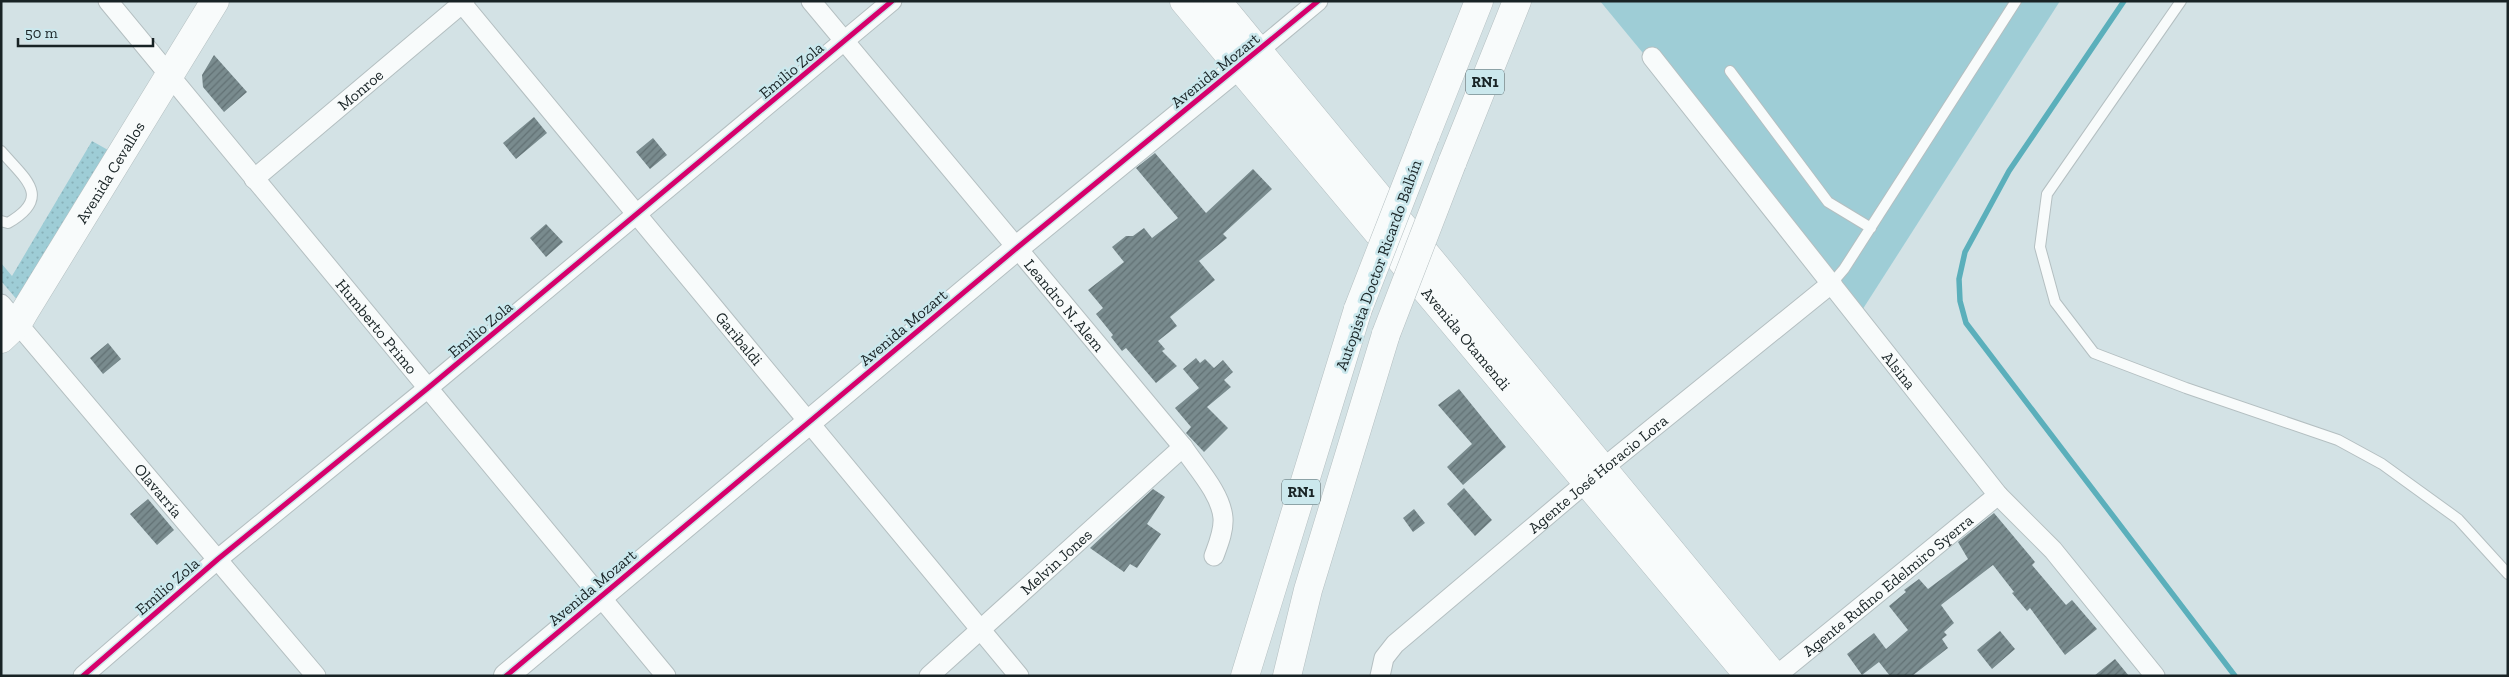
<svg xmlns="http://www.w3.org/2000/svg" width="2509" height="677" viewBox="0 0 2509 677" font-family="'Zilla Slab',serif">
<defs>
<pattern id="park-dots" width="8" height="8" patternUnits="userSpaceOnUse" patternTransform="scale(1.25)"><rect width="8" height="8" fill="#9ecdd6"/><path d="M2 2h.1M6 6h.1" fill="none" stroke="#87b0b8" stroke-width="1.8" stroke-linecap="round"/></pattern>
<pattern id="building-hatch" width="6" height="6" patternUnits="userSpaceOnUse" patternTransform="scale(1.25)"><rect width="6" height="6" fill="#798b8e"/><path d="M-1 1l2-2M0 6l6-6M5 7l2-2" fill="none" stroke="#627174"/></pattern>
</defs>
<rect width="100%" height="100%" fill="#d3e2e5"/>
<!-- park -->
<path fill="url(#park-dots)" d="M92,141L108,150L19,302L1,281V263L12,276Z"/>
<!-- garden -->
<path fill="#9ecdd6" d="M1600,1H2060L1859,315Z"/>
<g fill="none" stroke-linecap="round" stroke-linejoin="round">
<!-- stream -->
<path stroke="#5bafbb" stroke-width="5.5" d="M2124,1L2009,171L1965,252L1959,279L1960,301L1966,323L2235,676"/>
</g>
<!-- building -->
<path fill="url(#building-hatch)" d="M214,55L247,92L224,112L203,87L202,75Z
M534,117L547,133L516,159L503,143Z
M653,138L667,155L650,169L636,152Z
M1155,153L1206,213L1253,169L1272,189L1223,234L1227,238L1199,261L1215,280L1170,317L1177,326L1158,341L1165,349L1162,351L1177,366L1156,383L1126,348L1122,351L1111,337L1113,335L1096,314L1103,308L1088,290L1124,262L1112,247L1126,236H1133L1144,228L1152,238L1178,218L1136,168Z
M546,224L563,242L546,257L530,238Z
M108,343L121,359L103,374L90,358Z
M1196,358L1200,363L1205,359L1214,368L1223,360L1233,372L1224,380L1231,387L1207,407L1228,428L1204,452L1186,433L1191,427L1175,408L1199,388L1183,369Z
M1459,389L1506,447L1463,485L1447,467L1472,444L1438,405Z
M1464,488L1492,520L1475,536L1447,504Z
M1153,489L1165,497L1147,524L1161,534L1137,568L1130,564L1124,572L1090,548Z
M148,499L174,530L157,545L130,514Z
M1414,509L1425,523L1413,532L1403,518Z
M1994,513L2035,562L2032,565L2066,605L2072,600L2097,629L2065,655L2030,608L2027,611L2012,593L2014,592L1993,565L1941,605L1954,623L1944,632L1947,635L1942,639L1948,648L1912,676H1890L1879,662L1862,675L1847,654L1874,633L1886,649L1908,630L1889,606L1906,592L1904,590L1919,579L1928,589L1968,559L1958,542Z
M2000,631L2015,649L1992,669L1977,650Z
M2115,659L2129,676H2094Z"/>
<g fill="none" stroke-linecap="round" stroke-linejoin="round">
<defs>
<path id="service" d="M2181,1L2047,194L2040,247L2055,302L2094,353L2186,388L2338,440L2382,464L2458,519L2508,574
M1730,71L1828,202L1871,228
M1,151C25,179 53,197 8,223L1,221
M1832,283L1844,269L2016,1"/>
<g id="minor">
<path id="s1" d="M108,1L666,676"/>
<path id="s2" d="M460,1L1019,676"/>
<path id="s3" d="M811,1L1183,447C1196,467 1221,493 1223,518C1224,531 1218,545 1214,556"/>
<path d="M1258,51L1318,1"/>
<path id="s4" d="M1652,57L1998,495L2053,550L2155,676"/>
<path id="s5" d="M254,179L465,1"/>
<path id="s6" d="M1,304L316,676"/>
<path d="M83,676L218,559L428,388L892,1"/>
<path id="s7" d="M929,676L1183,447"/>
<path id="s8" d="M1380,676L1384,658L1395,644L1602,469L1832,283"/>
<path id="s9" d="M1776,676L1998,495"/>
</g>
<path id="tertiary" d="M506,676L1018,247L1253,55"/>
<g id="secondary">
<path id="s10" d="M1184,1L1749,676"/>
<path d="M1217,1L1774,676"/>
</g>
<g id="primary">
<path id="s11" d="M1,339L18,323L25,311L215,1"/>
</g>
<path id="motorway" d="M1425,137L1479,1
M1452,163L1517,1
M1245,676L1358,309
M1287,676L1308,590L1386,334"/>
</defs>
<!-- service casing -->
<use href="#service" stroke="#b4bfc1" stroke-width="12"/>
<!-- minor casing -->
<use href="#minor" stroke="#b4bfc1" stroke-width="21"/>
<!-- tertiary casing -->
<use href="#tertiary" stroke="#b4bfc1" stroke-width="26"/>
<!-- secondary casing -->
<use href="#secondary" stroke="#b4bfc1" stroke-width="29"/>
<!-- primary casing -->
<use href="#primary" stroke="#b4bfc1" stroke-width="29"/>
<!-- motorway casing -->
<use href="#motorway" stroke="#b4bfc1" stroke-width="29"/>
<!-- service -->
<use href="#service" stroke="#f8fbfb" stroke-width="10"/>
<!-- minor -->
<use href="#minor" stroke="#f8fbfb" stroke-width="19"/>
<!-- tertiary -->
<use href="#tertiary" stroke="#f8fbfb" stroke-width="24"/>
<!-- secondary -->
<use href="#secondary" stroke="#f8fbfb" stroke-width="28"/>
<!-- primary -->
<use href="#primary" stroke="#f8fbfb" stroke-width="28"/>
<!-- motorway -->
<use href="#motorway" stroke="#f8fbfb" stroke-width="28"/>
<defs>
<path id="motorway-bridge" d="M1358,309L1425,137
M1386,334L1452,163"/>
</defs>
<!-- motorway-bridge casing -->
<use href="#motorway-bridge" stroke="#b4bfc1" stroke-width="29" stroke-linecap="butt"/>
<!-- motorway-bridge -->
<use href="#motorway-bridge" stroke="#f8fbfb" stroke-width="28"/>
<defs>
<path id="cycleway" d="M83,676L218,559L428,388L892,1
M506,676L1018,247L1318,1"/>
</defs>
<!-- cycleway casing -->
<use href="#cycleway" stroke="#cbe8ed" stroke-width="8"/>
<!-- cycleway -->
<use href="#cycleway" stroke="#d6006c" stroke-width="5"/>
</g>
<g text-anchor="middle" stroke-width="5" stroke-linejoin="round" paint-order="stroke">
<!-- shield labels -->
<g fill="#cbe8ed" stroke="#4e5e61" stroke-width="1">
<rect x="1466" y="69.5" width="38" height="25" rx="4"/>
<rect x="1282" y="479.5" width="38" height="25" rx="4"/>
</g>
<g font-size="15" font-weight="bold" fill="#182325">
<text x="1485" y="87">RN1</text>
<text x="1301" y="497">RN1</text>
</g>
<!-- street labels -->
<g font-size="16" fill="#182325" stroke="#cbe8ed">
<text transform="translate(791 70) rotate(-40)" y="6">Emilio Zola</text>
<text transform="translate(1215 70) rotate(-39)" y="6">Avenida Mozart</text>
<text dy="6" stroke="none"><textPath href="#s5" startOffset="139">Monroe</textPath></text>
<text dy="6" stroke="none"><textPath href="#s11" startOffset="200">Avenida Cevallos</textPath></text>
<text transform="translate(1378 265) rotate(-70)" y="6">Autopista Doctor Ricardo Balbín</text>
<text dy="6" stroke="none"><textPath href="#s3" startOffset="396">Leandro N. Alem</textPath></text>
<text dy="6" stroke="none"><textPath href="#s1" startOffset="422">Humberto Primo</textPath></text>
<text transform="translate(903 327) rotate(-40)" y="6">Avenida Mozart</text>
<text transform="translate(480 329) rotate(-40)" y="6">Emilio Zola</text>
<text dy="6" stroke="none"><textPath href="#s2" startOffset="438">Garibaldi</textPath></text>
<text dy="6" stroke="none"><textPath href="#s10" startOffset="440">Avenida Otamendi</textPath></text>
<text dy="6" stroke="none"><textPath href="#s4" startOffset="399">Alsina</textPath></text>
<text dy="6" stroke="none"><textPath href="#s8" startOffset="301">Agente José Horacio Lora</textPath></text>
<text dy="6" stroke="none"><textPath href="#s6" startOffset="244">Olavarría</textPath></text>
<text dy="6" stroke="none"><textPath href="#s7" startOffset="171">Melvin Jones</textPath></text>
<text dy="6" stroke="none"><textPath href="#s9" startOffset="144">Agente Rufino Edelmiro Syerra</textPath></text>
<text transform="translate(167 586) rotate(-41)" y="6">Emilio Zola</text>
<text transform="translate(592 587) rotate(-40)" y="6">Avenida Mozart</text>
</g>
</g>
<!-- border -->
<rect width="2509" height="677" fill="none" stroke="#182325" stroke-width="5"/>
<!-- scale -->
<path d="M18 38v8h135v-8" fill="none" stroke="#182325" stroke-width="2.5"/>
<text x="25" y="38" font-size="15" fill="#182325" stroke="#cbe8ed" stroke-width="4" paint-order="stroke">50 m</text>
</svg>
